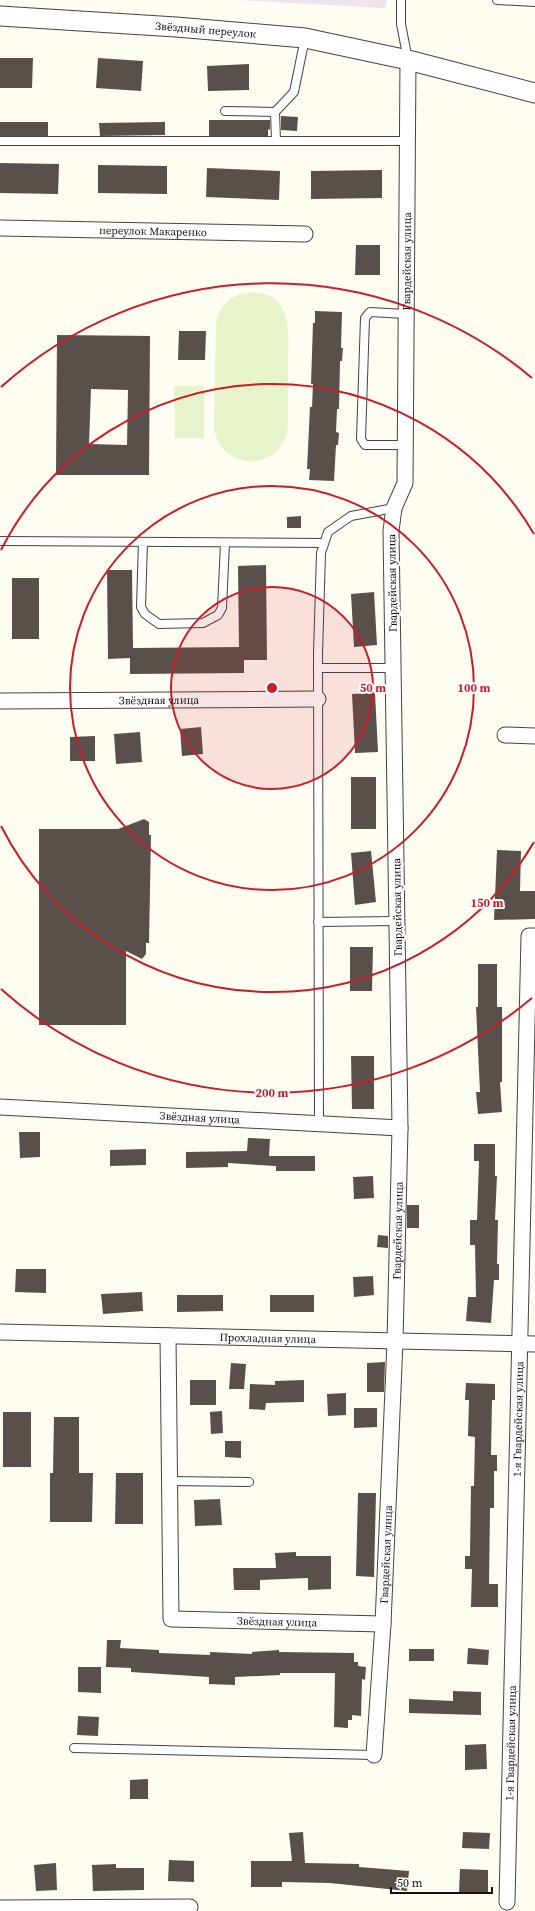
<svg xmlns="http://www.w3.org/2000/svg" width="535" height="1911" viewBox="0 0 535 1911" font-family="'Source Serif 4',serif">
<rect width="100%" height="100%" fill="#fffcf2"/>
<!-- industrial -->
<path fill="#ede4ef" d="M237,0H387L385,8Z"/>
<!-- pitch -->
<path fill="#e6f3cb" d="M243,293C293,287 289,329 288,363C288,384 288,404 288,425C285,472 220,474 214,427L216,323C219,307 228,298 243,293Z
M174,386H204V438H175Z"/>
<!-- building -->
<path fill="#59504b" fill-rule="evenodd" d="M0,58H33L32,88H0Z
M98,58L143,61L141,91L96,88Z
M249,64V90L208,91L207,66Z
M281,116L298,117L297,131L281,130Z
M209,120H270V130L268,129V136H209Z
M0,122H48V136H0Z
M165,122V135L100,136L99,123Z
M0,163L59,164L58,194L0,193Z
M98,165L167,166V194L98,193Z
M207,168L280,171L279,200L206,197Z
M382,170V198L311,199V171Z
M356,245H380V275H355Z
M315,311L342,312L341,348H343L342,361H340L339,409H337L336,432L339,433L338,445H336L334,481L309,480L310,469H307L310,407H312L313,384H311L313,323H315Z
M179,331H206L205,360H178Z
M57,335L150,336L149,475H56ZM91,389L128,390L127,445L89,444Z
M301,516V528H287V517Z
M266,565L267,660H244V673L130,674V658L108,659L107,570H132L133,648L239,647L238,566Z
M12,578H39V639H12Z
M374,592L377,645L354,647L351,594Z
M375,693L378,752L355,753L352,694Z
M201,727L203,754L182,756L180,729Z
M140,732L142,762L116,764L114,734Z
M95,736V761H70V737Z
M351,777H376V829H351Z
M144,819L149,822V835H151L149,943H146V954L142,959L126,951V1025H39V829H118Z
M497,850L521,851L520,891H535V919L494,920Z
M371,851L376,902L355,905L351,853Z
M350,947H373L372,991H350Z
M478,964H497V1007H502V1082H500L502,1112L478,1114L476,1092H480L476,1007H478Z
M351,1056H374V1109H352Z
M19,1132H40V1157L20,1158Z
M248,1138L270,1139L269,1156H315V1171H276V1166L228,1163V1167L186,1168V1152L247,1151Z
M474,1144H495V1176H497L495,1220H498L497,1264H499V1280H494L491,1323L466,1321L468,1297H476L475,1245H470V1220H477L479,1161H474Z
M146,1149V1165L110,1166V1150Z
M373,1176L374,1198L354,1199L353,1177Z
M407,1205H419V1228H407Z
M378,1235L388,1236V1248L377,1247Z
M16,1269H46V1293L15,1292Z
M373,1276L374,1295L354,1297L353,1277Z
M142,1292L143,1311L103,1314L101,1294Z
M177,1295H223V1311L177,1312Z
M270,1295H314V1312H270Z
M385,1362L384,1392H367V1363Z
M231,1363L246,1364L244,1389H229Z
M190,1380H216V1405H190Z
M304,1380V1402L266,1403L265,1410L249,1409L250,1384L275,1385V1381Z
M466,1383L495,1384V1400H492L491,1455H497V1471H494V1508H490L489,1584H498V1607H471L472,1569H465V1556H470L471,1486H474L475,1437L468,1436L469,1400H465Z
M346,1393V1415L328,1416L327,1394Z
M354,1408H377V1427L354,1428Z
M222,1411L223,1433L211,1434L210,1412Z
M3,1412H31V1467H3Z
M54,1417H79V1473H93L92,1522H50V1473H53Z
M225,1441H241V1458L225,1457Z
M116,1473H143V1524H115Z
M358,1493H376L374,1577L356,1576Z
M220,1499L222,1525L195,1526L194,1500Z
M296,1552V1556H331V1589L308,1590V1578L260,1580V1590H234L233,1568H276L275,1553Z
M107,1640H121L120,1648L159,1650V1653L210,1655V1652L252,1654V1652L279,1650V1652L354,1653V1662H358V1666L366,1667L365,1680L362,1679L361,1716L352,1715V1720H348V1728L334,1727L335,1673H280V1675L235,1677V1685L209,1684V1677L131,1672V1668L106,1667Z
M468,1648L489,1650L488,1665L467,1664Z
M409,1649H434V1661H409Z
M78,1667H101V1693L78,1692Z
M453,1691L481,1692V1715L409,1713V1699L453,1701Z
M78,1716L99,1717L98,1736L77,1735Z
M486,1744L487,1769L465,1770V1745Z
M148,1779V1799H130V1780Z
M303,1832L305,1863L359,1864V1867L409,1871L407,1891L330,1883L282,1882V1887H251V1861H292L289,1833Z
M463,1832L490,1833L489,1849L462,1848Z
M169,1860L194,1861V1882L168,1881Z
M56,1863L57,1890L36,1891L34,1865Z
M116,1864V1868H144V1890L93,1891L92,1865Z
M460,1869L488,1870V1893H459Z"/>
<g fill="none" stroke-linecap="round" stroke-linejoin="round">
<defs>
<path id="service" d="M401,0V24L408,60
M497,0L535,2
M225,111L275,112L294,92L305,38
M275,112L276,141
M0,141H408
M405,445H365L361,439L365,318L370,312L406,314
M0,541L324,543
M143,542L141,607L145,614L159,624L203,623L218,615L222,608L225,543
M318,668H393
M318,922L397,921
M319,1123L318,654L321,553L328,532L351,516L394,508
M169,1481L249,1482
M74,1748L374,1755"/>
<g id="minor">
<path id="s1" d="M0,228L305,234"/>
<path id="s2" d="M0,701L318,699"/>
<path d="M505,735L535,736"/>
<path id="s3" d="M0,1107L400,1128"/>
<path id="s4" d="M0,1332L535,1344"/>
<path id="s5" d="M168,1336L171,1619L383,1624"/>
<path id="s6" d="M374,1755L383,1624L395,1342L400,1128L391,531L394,508L405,483L408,60"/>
<path id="s7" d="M507,1902L529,936H535"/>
<path d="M0,1908L190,1907"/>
</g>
<g id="tertiary">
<path id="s8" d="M0,16L176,27L305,38L408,60L535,93"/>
</g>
</defs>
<!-- service casing -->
<use href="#service" stroke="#434343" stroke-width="10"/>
<!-- minor casing -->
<use href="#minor" stroke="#434343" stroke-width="17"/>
<!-- tertiary casing -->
<use href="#tertiary" stroke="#434343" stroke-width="21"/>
<!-- service -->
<use href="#service" stroke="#fff" stroke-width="8"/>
<!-- minor -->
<use href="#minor" stroke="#fff" stroke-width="15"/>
<!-- tertiary -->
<use href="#tertiary" stroke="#fff" stroke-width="19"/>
</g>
<!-- distance rings -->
<circle cx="272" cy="688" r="101" fill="#ca1d28" fill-opacity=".12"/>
<g fill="none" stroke="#ca1d28" stroke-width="2">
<circle cx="272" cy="688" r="101"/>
<circle cx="272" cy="688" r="202"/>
<path d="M534 842A304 304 0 0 1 1 826M1 550A304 304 0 0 1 534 534"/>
<path d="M532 998A405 405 0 0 1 1 989M1 387A405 405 0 0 1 532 378"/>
</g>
<g text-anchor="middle" stroke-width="4" stroke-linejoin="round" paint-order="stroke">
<!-- street labels -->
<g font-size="11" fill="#101010" stroke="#fff">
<text dy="4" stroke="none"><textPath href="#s8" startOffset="206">Звёздный переулок</textPath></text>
<text dy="4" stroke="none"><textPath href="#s1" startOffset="153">переулок Макаренко</textPath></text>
<text dy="4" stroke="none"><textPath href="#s6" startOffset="1497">Гвардейская улица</textPath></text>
<text transform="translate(392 583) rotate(-91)" y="4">Гвардейская улица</text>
<text dy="4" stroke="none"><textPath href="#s2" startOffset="159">Звёздная улица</textPath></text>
<text transform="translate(397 907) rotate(-91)" y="4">Гвардейская улица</text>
<text dy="4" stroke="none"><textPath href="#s3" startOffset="200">Звёздная улица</textPath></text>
<text dy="4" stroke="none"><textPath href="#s6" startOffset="525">Гвардейская улица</textPath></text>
<text dy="4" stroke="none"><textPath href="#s4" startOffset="268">Прохладная улица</textPath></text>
<text dy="4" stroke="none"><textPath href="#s7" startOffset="483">1-я Гвардейская улица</textPath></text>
<text dy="4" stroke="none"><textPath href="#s6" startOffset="201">Гвардейская улица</textPath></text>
<text dy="4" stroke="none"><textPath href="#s5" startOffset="389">Звёздная улица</textPath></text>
<text dy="4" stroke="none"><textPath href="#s7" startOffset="159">1-я Гвардейская улица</textPath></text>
</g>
</g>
<circle cx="272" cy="688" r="6" fill="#ca1d28" stroke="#fff" stroke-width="2"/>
<g font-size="12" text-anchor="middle" font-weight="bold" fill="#ca1d28" stroke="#fff" stroke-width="4" stroke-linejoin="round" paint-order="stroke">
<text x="373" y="692">50 m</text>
<text x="474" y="692">100 m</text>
<text x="487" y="907">150 m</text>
<text x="272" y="1097">200 m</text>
</g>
<!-- scale -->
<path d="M391 1887v6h101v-6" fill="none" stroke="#101010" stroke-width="2"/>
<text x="397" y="1887" font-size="12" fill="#101010" stroke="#ffffff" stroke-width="3" paint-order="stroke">50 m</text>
</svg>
